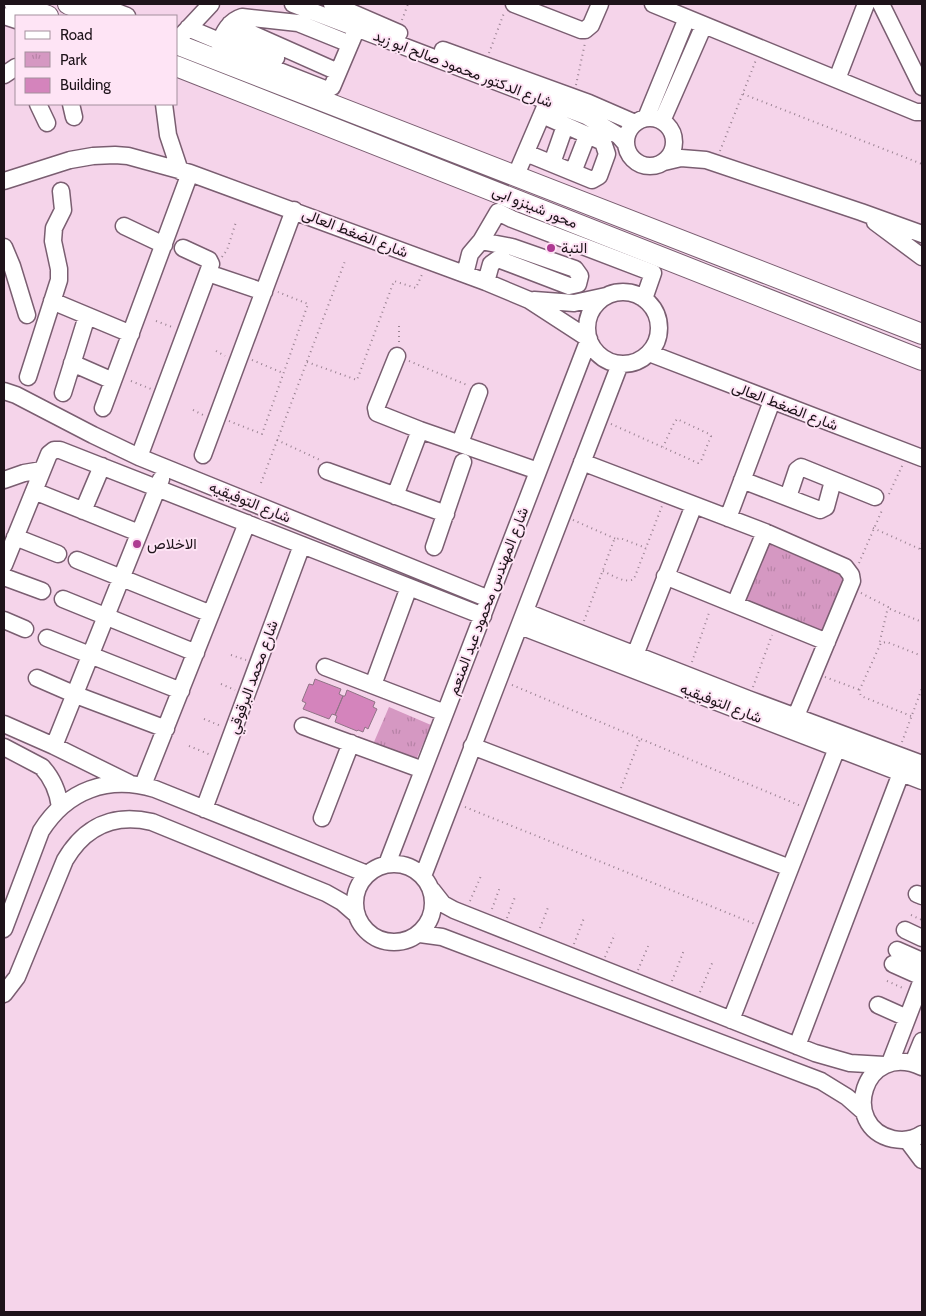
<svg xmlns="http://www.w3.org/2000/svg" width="926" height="1316" viewBox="0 0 926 1316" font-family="Cabin,Vazirmatn,sans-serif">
<defs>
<pattern id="park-tufts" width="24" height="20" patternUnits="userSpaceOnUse" patternTransform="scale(1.25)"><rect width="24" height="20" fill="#d598c2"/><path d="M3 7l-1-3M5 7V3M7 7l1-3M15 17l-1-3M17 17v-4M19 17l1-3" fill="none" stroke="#b682a6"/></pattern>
</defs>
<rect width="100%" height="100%" fill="#f5d4ea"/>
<!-- park -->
<path fill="url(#park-tufts)" d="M765,542L846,575L824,632L743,599Z
M389,707L431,725L416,760L374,742Z"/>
<!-- building -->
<path fill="#d484bc" stroke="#907386" d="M315,679L341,689L339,694L343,696L335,715L332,714L329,719L303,709L306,703L302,701L309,684L313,685Z
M347,690L375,702L373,707L377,709L368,729L365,727L363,732L358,730L357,731L335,722L337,716L335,715L343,696H345Z"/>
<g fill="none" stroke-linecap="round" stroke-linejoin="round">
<defs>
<path id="minor" d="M96,4L127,16
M293,4L586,116L619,136L626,144
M332,4L399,33
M514,4L581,30H585L591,25L600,4
M653,4L916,112H922
M881,4L922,87
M4,16L16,20
M230,24L338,72
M188,28L219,41
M223,36L276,58
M176,44L182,35L211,4
M350,44L298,23L242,17C229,21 224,32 219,43L221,48L325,89L332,87L357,28
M443,50L589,103L635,123
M4,75L16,67
M837,79L866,4
M38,104L47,123
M71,104L74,117
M164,104L168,135L180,171
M626 142a24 24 0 1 1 48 0a24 24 0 1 1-48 0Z
M646,118L687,18
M662,121L704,25
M526,153L592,180L599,176L607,154L603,142L542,115
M664,162L681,158L706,160L861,212L922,234
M552,163L565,126
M519,168L546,105
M573,172L587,136
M4,181L70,160L93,156L115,155L128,156L190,173L486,282L529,300L589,339L387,864
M875,222L922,257
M124,226L164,245
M481,241L512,247L575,269L580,276L578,284L569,286L498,259L491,264L486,282
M4,247L12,266L27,315
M208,273L264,292
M465,274L470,254L481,241L498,212L512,219L653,273L644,299
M587 328a36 36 0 1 1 72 0a36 36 0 1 1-72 0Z
M534,300L574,303L606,296
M52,301L131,334
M649,353L922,458
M397,356L376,408L377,413L420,430L538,471
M72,363L113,381
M28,377L59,280V269L53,241L54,228L63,210L61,191
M4,391L16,395L93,435L139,457L489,599
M63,393L87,316
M103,408L190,173
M460,443L479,392
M203,455L294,210
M139,457L211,264L209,260L183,248
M582,462L765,532L845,567L851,575L852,581L796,716
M327,471L446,514
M4,480L24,473L42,470
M742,480L820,510L826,507L833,481
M34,491L139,533
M395,496L420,430
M788,497L797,470L801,467L875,497
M83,511L102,466
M728,518L772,401
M15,537L58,554
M434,547L463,462
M77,560L211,614
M4,565L49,454L54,450H60L483,616
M665,576L827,642
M4,577L42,591
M63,599L196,653
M735,604L765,532
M526,612L748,699L922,764
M4,620L25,629
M520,626L922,781
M47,638L181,691
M635,655L694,505
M325,667L445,713
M37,678L76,695L166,729
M373,685L409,587
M4,724L54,746L129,783
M303,726L423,770
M54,746L161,479
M472,746L790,868
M4,747L42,767C53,779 58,791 60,807
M143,785L247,523
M204,809L302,545
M322,818L351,743
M355 903a39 39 0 1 1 78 0a39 39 0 1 1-78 0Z
M423,876L620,364
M432,890L443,904L454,910L815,1053L850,1063L884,1065
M917,894L922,896
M4,929L41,831C67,790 108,775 155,789L367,874
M905,930L922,938
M420,934L442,937L821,1081L847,1097L864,1112
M897,950L922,961
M893,964L922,977
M4,994L17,977L65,860C85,826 114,813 152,822L326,893L342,902L357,915
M878,1005L907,1018
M731,1020L837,748
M797,1046L901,773
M890,1063L922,980
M913,1063L922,1041
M922,1067C863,1040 839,1127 893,1139C903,1141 913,1140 922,1134
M907,1140L922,1160"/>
<path id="major" d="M15,4L48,16
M68,4L101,16
M176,44L922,334
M176,66L922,360"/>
</defs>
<!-- minor casing -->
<use href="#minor" stroke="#7a5e71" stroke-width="19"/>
<!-- major casing -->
<use href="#major" stroke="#7a5e71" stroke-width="22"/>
<!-- path -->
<path stroke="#998291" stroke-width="2" stroke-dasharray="1 4" stroke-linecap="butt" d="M402,20L408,4
M489,53L504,13
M576,85L585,43
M743,94L922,164
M720,151L756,60
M222,257L227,250L236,222
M156,321L172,327
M399,342V322
M216,351L225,356
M252,360L283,373
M409,361L467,385
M307,362L357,380L394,281L416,288L423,272
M131,381L151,389
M193,410L203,415
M229,421L262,434L308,304L278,292
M611,424L698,463L701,461L711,436L709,434L677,419L674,423L663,447
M277,440L320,460
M261,483L345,261
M889,494L903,464
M573,520L616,539
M873,528L922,550
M920,549L922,543
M859,563L883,508
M603,571C612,575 625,584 634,579L662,506
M861,593L888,607L879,645
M890,609L922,622
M584,621L614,540L620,538L646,548
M231,655L246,660
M692,662L710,610
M825,677L860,690
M221,684L235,690
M512,685L801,806
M753,687L772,635
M911,716L861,696L859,691L881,643L887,642L922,656
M204,719L221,726
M902,742L922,688
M189,746L211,755
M621,788L640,739
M465,807L755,924
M470,901L481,876
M492,909L500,887
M911,915L922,920
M507,918L515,897
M540,928L549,905
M574,944L584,918
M605,957L615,934
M638,970L649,944
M672,981L684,950
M887,981L905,989
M700,992L713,961"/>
<!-- minor -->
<use href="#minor" stroke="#fff" stroke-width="16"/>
<!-- major -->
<use href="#major" stroke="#fff" stroke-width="20"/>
</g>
<!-- markers -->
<g fill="#ae3a92" stroke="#fee4f5" stroke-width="2">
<circle cx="551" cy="248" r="5"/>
<circle cx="137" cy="544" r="5"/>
</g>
<g text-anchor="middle" stroke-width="4" stroke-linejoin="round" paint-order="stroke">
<!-- street labels -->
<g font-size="15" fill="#1e131a" stroke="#fee4f5">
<text transform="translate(463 69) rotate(21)" y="5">شارع الدكتور محمود صالح ابو زيد</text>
<text transform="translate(535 207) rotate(22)" y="5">محور شينزو ابى</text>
<text transform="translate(355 233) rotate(21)" y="5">شارع الضغط العالى</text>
<text transform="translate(785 406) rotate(21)" y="5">شارع الضغط العالى</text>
<text transform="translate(250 502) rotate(22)" y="5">شارع التوفيقيه</text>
<text transform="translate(488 601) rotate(-69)" y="5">شارع المهندس محمود عبد المنعم</text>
<text transform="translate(253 677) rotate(-70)" y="5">شارع محمد البرقوقي</text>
<text transform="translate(721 703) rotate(21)" y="5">شارع التوفيقيه</text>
</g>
<!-- poi labels -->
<g font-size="15" fill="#1e131a" stroke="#fee4f5" text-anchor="start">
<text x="561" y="253">التبة</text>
<text x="147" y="549">الاخلاص</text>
</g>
</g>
<!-- border -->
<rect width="926" height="1316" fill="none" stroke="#1e131a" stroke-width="10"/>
<!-- legend -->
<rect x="15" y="15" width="162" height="90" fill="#fee4f5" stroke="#a4909d"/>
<rect x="25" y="31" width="25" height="8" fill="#ffffff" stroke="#a4909d"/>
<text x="60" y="40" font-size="15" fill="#1e131a">Road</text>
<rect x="25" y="52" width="25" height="15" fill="url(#park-tufts)" stroke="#a4909d"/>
<text x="60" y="65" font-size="15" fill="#1e131a">Park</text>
<rect x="25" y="78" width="25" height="15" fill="#d484bc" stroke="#a4909d"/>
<text x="60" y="90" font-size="15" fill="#1e131a">Building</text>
</svg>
